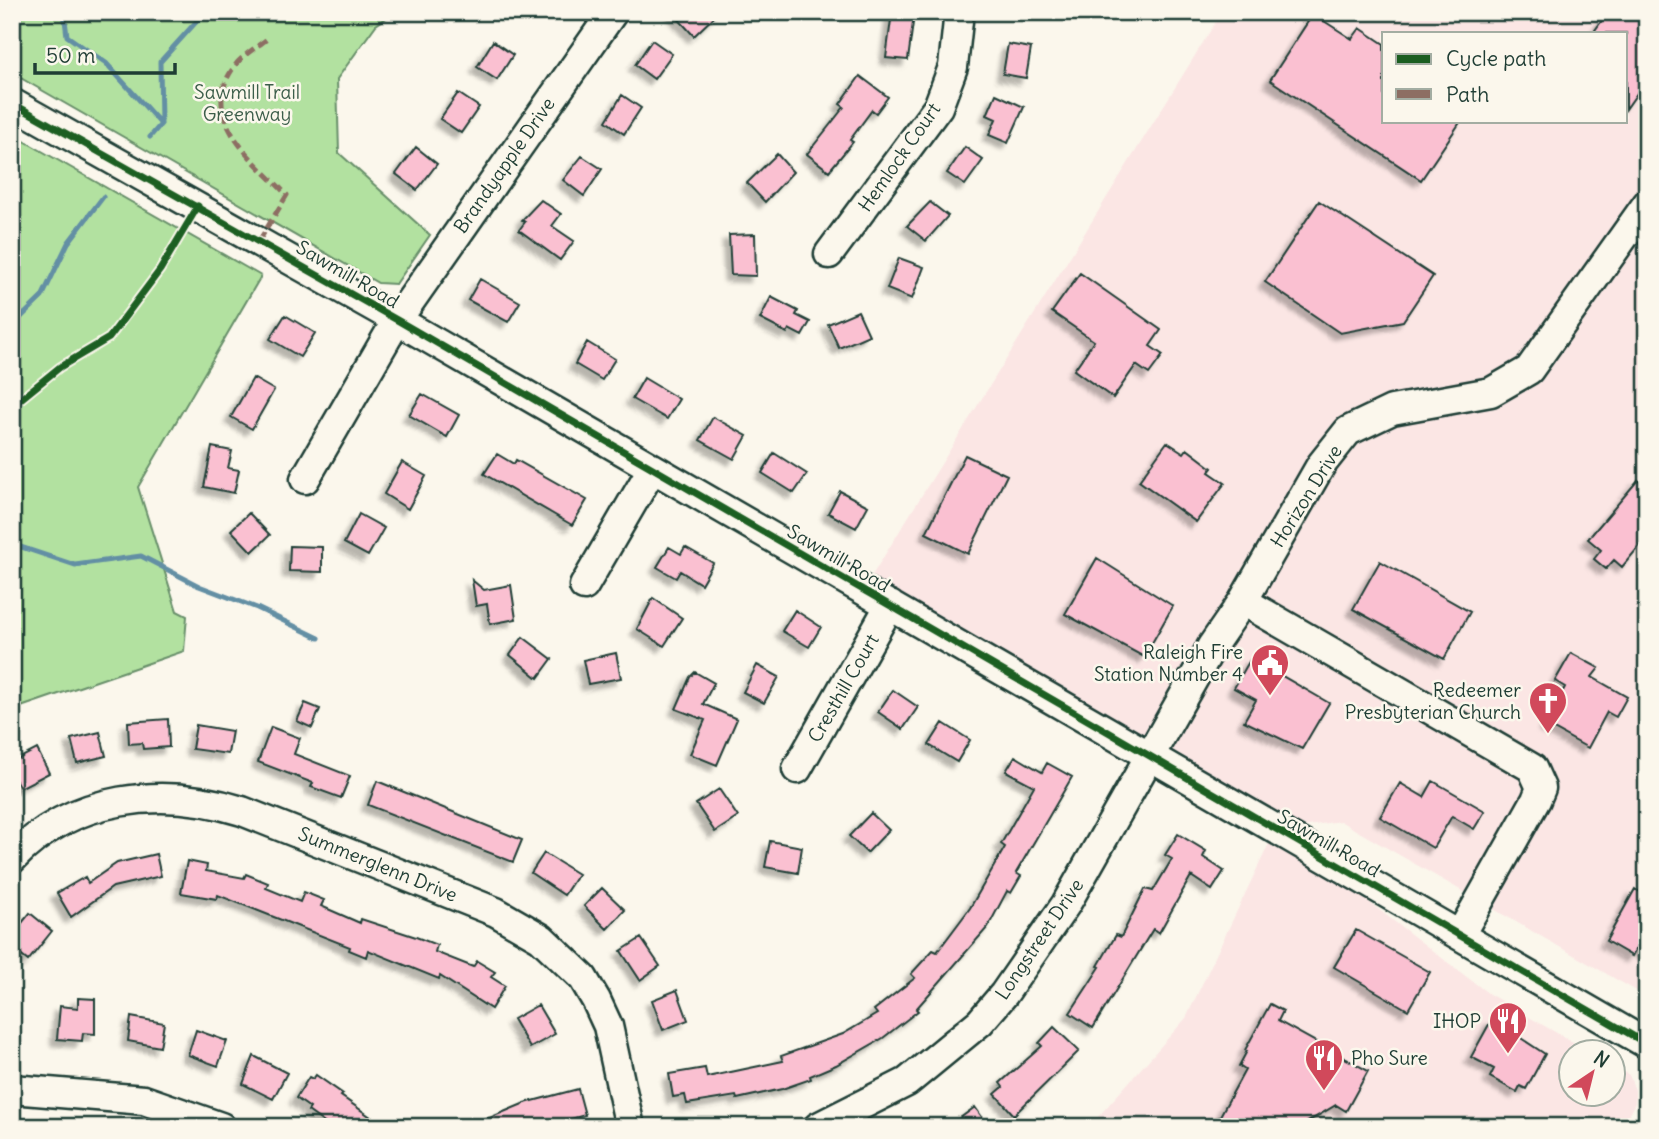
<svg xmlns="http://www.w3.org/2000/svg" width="1659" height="1139" viewBox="0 0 1659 1139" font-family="Delius,sans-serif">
<defs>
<filter id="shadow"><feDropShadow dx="-6" dy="6" stdDeviation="2" flood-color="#0004"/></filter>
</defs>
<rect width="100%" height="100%" fill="#fbf7ec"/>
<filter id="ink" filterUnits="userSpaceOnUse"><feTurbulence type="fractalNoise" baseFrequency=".0143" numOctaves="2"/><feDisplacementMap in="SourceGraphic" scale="14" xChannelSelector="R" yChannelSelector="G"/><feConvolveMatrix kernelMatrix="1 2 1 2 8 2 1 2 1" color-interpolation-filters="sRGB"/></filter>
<g filter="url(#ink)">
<!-- built -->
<path fill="#fbe6e4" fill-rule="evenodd" d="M1222,12H1647V997L1340,821L1276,831L1489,994L1588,1051L1572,1052V1094H1614V1066L1629,1075L1635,1090V1103L1622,1127H1089L1186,1018L1275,831L863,590ZM1384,33H1626V121H1384Z"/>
<!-- green -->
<path fill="#b2e1a0" stroke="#688f6a" stroke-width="2" d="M12,12H395L376,25L337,79L339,153L430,235L396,284L378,283L12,73Z
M12,134L261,276L138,487L177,611L187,616L184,651L12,710Z"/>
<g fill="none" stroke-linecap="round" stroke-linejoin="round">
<!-- stream -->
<path stroke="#638fa4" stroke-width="5" d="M64,12L67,36L106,63L161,124
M150,137L161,124L160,62L205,12
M12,326L42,297L68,243L103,197
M12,544L75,565L141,556L199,586L257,608L319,638"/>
</g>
<!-- building -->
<path fill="#fac0d1" stroke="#1f3d34" stroke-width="2" filter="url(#shadow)" d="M672,12H719L694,36Z
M892,12L914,15L908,60L886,58Z
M1608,12H1647V79L1626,109V33H1593Z
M1313,14L1352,39L1360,28L1384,44V121H1461L1421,180L1270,80Z
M652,40L672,54L654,79L635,65Z
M493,41L513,55L497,80L477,67Z
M1008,44L1031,48L1026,78L1003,74Z
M860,76L888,97L876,113L872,110L850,140L853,142L829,171L807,154L844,107L840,104Z
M458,93L479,107L461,133L440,119Z
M996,94L1024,107L1008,143L989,135L996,119L987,115Z
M622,95L641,108L624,134L606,121Z
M416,147L437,164L417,190L396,174Z
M965,147L983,160L965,185L947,173Z
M777,154L793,172L765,202L747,183Z
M582,156L602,169L584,196L563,180Z
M541,200L561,214L552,226L574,241L560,260L519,230L525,222L522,220Z
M1319,201L1433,276L1403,321L1340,333L1265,282Z
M930,202L948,216L926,241L907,226Z
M755,234L756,276L731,275L729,235Z
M899,258L924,267L912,299L887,289Z
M1080,273L1161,330L1150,346L1163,355L1149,374L1136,365L1113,398L1074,370L1094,341L1052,312Z
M480,279L520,302L508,322L468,300Z
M771,297L798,311L796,315L810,322L802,336L789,329L787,333L760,319Z
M858,311L869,335L839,348L828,324Z
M285,315L315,333L300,357L270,339Z
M587,342L615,359L602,380L575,364Z
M253,378L274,390L252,429L231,417Z
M644,378L679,399L667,419L632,399Z
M422,394L459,415L447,437L409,415Z
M713,417L747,436L734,459L700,440Z
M1167,442L1184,453L1187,449L1212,468L1209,472L1225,483L1196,522L1139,481Z
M212,447L232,451L228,468L239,470L234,493L204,487Z
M774,453L807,474L794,493L762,473Z
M497,454L514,464L516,460L587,500L572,525L484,474Z
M965,455L1007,475L968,554L926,533Z
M402,462L426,476L408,509L384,494Z
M1638,480L1647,488V537L1622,567L1614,560L1606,569L1594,559L1601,550L1588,539Z
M840,491L868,506L856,528L828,513Z
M249,513L270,535L252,552L231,530Z
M359,514L384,528L368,556L344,543Z
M290,546L322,547V572L289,571Z
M669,547L681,554L685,547L713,563L701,584L680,571L676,578L657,567Z
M1097,558L1173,606L1144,657L1065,614Z
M1380,561L1470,612L1444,659L1353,609Z
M472,580L484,590L511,585L516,619L490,624L487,604L476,606Z
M653,598L682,618L664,646L637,629Z
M795,610L821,627L809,647L782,631Z
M523,637L552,659L538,678L510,655Z
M616,653L621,678L588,684L583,660Z
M1571,653L1599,668L1592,677L1627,697L1616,717L1607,712L1588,748L1545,724L1565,687L1555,681Z
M1251,658L1329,703L1302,749L1244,721L1256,700L1234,688Z
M757,665L779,677L764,703L743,692Z
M695,672L714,683L703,704L737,719L717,765L690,754L705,720L676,709L690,677Z
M893,690L918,707L903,729L878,712Z
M305,703L320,709L312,728L297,721Z
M168,719L169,747L143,749L142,743L129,744L128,722Z
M943,723L970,740L957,762L929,745Z
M196,725L232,731L228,754L192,749Z
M271,727L300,738L294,754L350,776L341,798L311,787L313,783L258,762Z
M100,732L106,756L77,763L71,739Z
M37,749L49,773L20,788L12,774V762Z
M1015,756L1042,772L1047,763L1072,777L1016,873L1021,876L1011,893L1007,891L988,927L916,1009L918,1011L883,1038L836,1065L810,1076L811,1079L782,1089L737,1099L736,1096L687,1104L685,1095L673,1097L669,1074L705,1068L707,1077L783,1061L781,1056L843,1034L877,1014L874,1010L915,978L911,974L933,950L937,952L970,908L1005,847L1001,844L1034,786L1006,771Z
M377,781L522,840L513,862L368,805Z
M1433,781L1485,811L1474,829L1452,816L1433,848L1380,817L1400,783L1424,797Z
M719,789L738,817L715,832L696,804Z
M871,813L889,830L867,853L849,836Z
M1178,834L1206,851L1203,857L1224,871L1212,890L1191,876L1159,933L1153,929L1093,1028L1070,1013L1100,967L1098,966L1116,935L1121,937L1145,889L1153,891L1172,859L1165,855Z
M770,841L802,847L798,873L765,867Z
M544,853L578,874L564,895L531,873Z
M156,854L161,876L113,887L71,917L57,893L85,877L88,883L117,863Z
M187,861L207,865L206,871L244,878L246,874L268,883L266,888L300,902L304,892L324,900L321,906L360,923L361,919L416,937L437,945L435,952L473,967L477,961L495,972L491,977L505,986L491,1009L440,976L439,979L368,950L366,957L349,950L350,947L218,895L217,899L181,893Z
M602,888L625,910L607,929L584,906Z
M1635,889L1647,896V954L1636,948L1632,956L1606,941Z
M30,913L52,931L28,961L12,948V935Z
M1356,930L1430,972L1408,1010L1334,967Z
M641,938L660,966L640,980L621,951Z
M677,990L688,1020L663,1030L652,1000Z
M78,998L95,999V1034L83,1033L82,1041L57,1039L60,1006L78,1008Z
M1270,1004L1283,1011L1278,1021L1368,1071L1346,1111L1336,1105L1299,1127H1214L1245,1070L1239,1066L1247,1051L1245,1050Z
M538,1005L555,1034L530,1048L513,1019Z
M131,1017L164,1023L160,1047L128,1041Z
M1492,1019L1545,1054L1526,1089L1520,1086L1517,1092L1490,1077L1494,1069L1471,1057Z
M1054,1027L1079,1051L1014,1115L995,1094L1003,1087L1000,1083L1042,1046L1039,1043Z
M196,1030L227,1041L218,1066L188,1055Z
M254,1056L287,1073L273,1099L243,1084Z
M316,1075L343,1094L341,1096L385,1127H330L308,1111L310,1108L296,1098L309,1077L313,1079Z
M578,1089L585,1115L543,1127H468L525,1103Z
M975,1107L989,1127H948Z"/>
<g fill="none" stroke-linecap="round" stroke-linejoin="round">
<defs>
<path id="minor" d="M12,103L397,320L1647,1044
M829,254L938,107L953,67L959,12
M305,479L397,320L613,12
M584,586L652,469
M1243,601L1532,768L1541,788L1536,800L1460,935
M797,769L890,605
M12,859C72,795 163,786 242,811L496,912L541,938L583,978L596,1000L608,1026L630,1127
M12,1089L144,1100L221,1127
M818,1127L907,1082L980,1022L1004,994L1066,904L1212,646L1243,601L1321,465L1348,431L1392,410L1491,392L1529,370L1647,204"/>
</defs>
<!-- minor casing -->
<use href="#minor" stroke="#1f3d34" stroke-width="33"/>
<!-- minor -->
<use href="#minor" stroke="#fbf7ec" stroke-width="28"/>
<!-- quiet -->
<path stroke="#8d6e63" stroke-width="5" stroke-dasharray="10 5" stroke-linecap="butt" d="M259,241L287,195C253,159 194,116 237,63C245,54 258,46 267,39"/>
<defs>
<path id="cycleway" d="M12,103L397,320L1647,1044
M12,406L60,367L109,338L160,270L198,206"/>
</defs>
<!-- cycleway casing -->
<use href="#cycleway" stroke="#fbf7ec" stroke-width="11"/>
<!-- cycleway -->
<use href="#cycleway" stroke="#1b5e20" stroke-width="7"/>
</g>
</g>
<!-- icons -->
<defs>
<symbol id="civic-pin" viewBox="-11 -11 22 30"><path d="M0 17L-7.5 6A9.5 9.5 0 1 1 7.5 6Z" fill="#d1495b" stroke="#fbf7ec"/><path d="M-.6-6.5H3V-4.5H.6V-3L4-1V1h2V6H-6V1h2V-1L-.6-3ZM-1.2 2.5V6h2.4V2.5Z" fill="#fff"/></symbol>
<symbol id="church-pin" viewBox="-11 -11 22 30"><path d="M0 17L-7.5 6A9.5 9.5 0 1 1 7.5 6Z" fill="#d1495b" stroke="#fbf7ec"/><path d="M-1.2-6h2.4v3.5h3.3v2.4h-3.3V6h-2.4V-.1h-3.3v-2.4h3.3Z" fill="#fff"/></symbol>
<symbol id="restaurant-pin" viewBox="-11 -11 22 30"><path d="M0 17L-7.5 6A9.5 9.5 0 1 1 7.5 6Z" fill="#d1495b" stroke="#fbf7ec"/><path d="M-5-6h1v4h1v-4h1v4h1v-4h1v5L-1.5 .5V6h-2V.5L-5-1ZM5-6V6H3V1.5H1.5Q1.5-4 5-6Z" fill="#fff"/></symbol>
</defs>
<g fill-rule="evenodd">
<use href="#civic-pin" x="1248" y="641" width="44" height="60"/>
<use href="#church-pin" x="1526" y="679" width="44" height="60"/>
<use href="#restaurant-pin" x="1486" y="999" width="44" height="60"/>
<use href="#restaurant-pin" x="1302" y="1036" width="44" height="60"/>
</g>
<g text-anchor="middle" stroke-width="5" stroke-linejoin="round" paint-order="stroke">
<!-- park labels -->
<g font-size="19" fill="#3c5e4a" stroke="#fbf7ec">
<text x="247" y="99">Sawmill Trail<tspan x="247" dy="22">Greenway</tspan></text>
</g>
<!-- street labels -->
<g font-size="19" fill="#1f3d34" stroke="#fbf7ec">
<text transform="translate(899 157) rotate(-55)" y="7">Hemlock Court</text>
<text transform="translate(504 165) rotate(-55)" y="7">Brandyapple Drive</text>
<text transform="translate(348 274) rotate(30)" y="7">Sawmill Road</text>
<text transform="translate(1306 496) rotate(-58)" y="7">Horizon Drive</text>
<text transform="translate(839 558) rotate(30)" y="7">Sawmill Road</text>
<text transform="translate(843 688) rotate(-60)" y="7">Cresthill Court</text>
<text transform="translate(1329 843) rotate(30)" y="7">Sawmill Road</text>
<text transform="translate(378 864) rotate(22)" y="7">Summerglenn Drive</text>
<text transform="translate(1039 939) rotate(-56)" y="7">Longstreet Drive</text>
</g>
<!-- poi labels -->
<g font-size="19" fill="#1f3d34" stroke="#fbf7ec" text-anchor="end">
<text x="1243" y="659">Raleigh Fire<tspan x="1243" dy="22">Station Number 4</tspan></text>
<text x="1521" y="697">Redeemer<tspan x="1521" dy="22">Presbyterian Church</tspan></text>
<text x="1481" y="1028">IHOP</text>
<text x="1351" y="1065" text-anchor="start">Pho Sure</text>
</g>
</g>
<!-- margin -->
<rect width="1659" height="1139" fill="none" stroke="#fbf7ec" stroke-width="42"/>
<rect x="21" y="21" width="1617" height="1097" fill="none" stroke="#1f3d34" stroke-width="2.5" filter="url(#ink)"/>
<!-- legend -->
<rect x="1382" y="32" width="245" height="91" fill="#fbf7ec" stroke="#a3ada2" stroke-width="2"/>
<rect x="1396" y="54" width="35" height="10" fill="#1b5e20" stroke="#a3ada2" stroke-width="2"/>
<text x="1446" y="66" font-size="21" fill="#1f3d34">Cycle path</text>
<rect x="1396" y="89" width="35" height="10" fill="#8d6e63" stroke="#a3ada2" stroke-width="2"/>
<text x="1446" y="102" font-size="21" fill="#1f3d34">Path</text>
<!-- north arrow -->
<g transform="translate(1592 1073) rotate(35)"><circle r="33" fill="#fbf7ec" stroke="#a3ada2" stroke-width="2"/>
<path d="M0-5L12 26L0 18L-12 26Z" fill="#d1495b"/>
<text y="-10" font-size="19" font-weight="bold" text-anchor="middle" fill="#1f3d34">N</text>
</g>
<!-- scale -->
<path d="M35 63v10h140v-10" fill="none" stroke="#1f3d34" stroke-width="3.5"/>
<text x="46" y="63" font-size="21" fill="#1f3d34" stroke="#fbf7ec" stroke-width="5" paint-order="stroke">50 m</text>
</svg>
